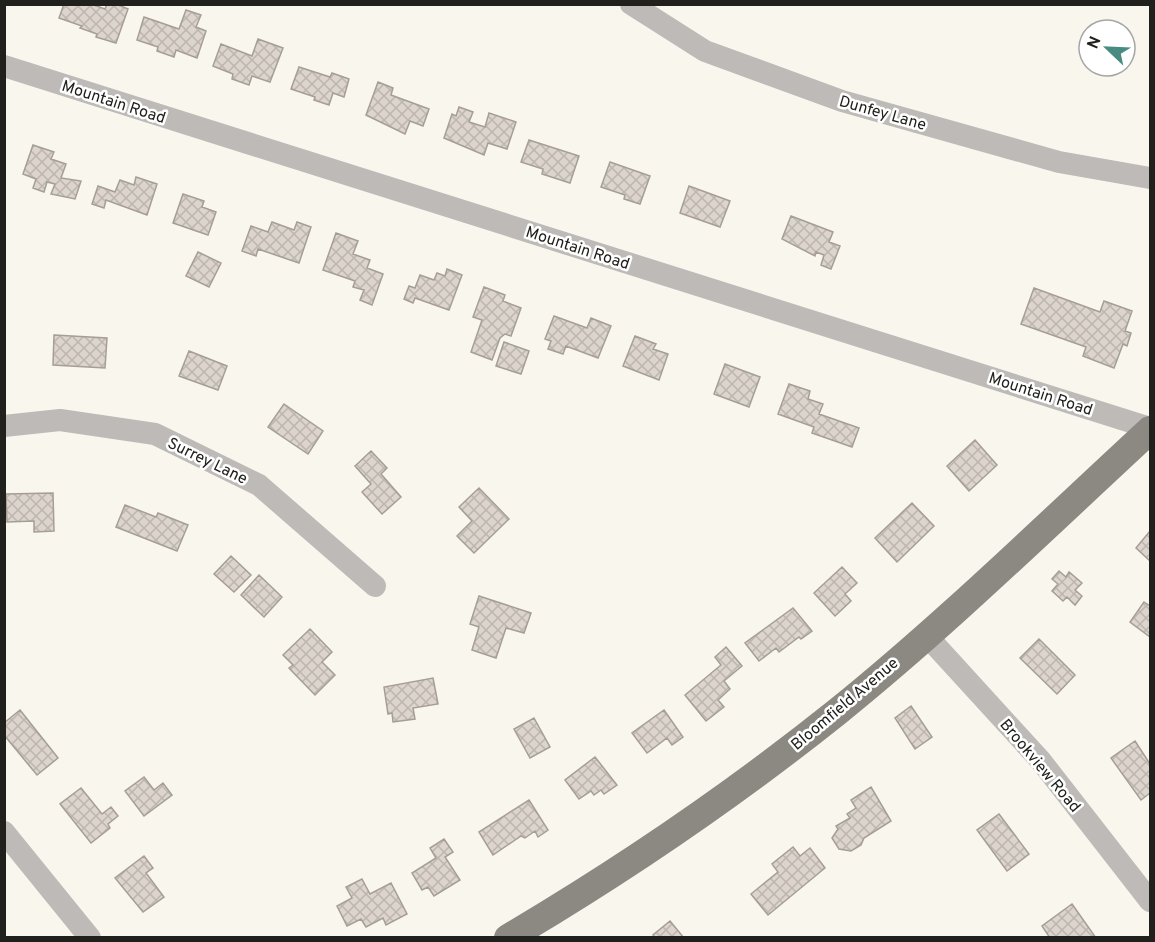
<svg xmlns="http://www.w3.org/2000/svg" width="1155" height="942" viewBox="0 0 1155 942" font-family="Overpass,sans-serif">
<defs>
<pattern id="building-cross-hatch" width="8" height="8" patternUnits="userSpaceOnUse" patternTransform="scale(1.5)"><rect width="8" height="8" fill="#dcd4cd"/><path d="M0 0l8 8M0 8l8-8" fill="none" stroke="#bcb6af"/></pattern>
</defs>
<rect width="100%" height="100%" fill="#f8f6ed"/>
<!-- building -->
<path fill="url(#building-cross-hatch)" stroke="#a59e97" stroke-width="1.5" d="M64,4H91L105,9L107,4H116L128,9L116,43L96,37L97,34L80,28L82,26L59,18Z
M186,10L201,15L196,27L206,31L197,58L176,50L174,57L157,51L158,47L137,40L144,17L179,29Z
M258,39L283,48L270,82L252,76L249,85L232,79L233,74L213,66L221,44L252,56Z
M299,67L330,77L332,73L349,79L344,97L333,93L329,105L314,100L315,97L291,89Z
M378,82L393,88L391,95L429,109L423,126L410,121L405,134L366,115Z
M459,107L473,112L469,122L485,127L489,113L516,122L507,149L488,143L484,155L444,138L452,114L456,116Z
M529,140L579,156L570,183L542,174L543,169L521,162Z
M33,145L54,152L51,159L66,164L61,178L81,181L75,199L51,194L55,184L47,182L44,192L33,188L36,179L23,174Z
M610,162L650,176L640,204L624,199L625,195L601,187Z
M136,177L157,184L147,215L106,200L104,208L92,204L98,186L115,192L120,180L134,185Z
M689,186L730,201L720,227L680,213Z
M183,194L204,201L202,207L216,212L208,235L173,223Z
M791,216L833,232L829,242L840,246L831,269L821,265L824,255L816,252L815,256L782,239Z
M272,222L294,230L297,222L311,227L299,263L258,249L256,256L242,251L251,226L268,232Z
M336,233L358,241L353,254L370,260L367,268L383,274L372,305L360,300L364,290L353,287L355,281L323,270Z
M198,252L221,263L209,287L186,276Z
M447,269L462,275L449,310L415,298L413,303L404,299L409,286L415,288L420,275L434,280L437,273L445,276Z
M484,287L505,295L503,301L521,308L511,336L505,334L500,338L492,360L471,352L482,320L473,317Z
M1034,288L1100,312L1104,301L1132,311L1125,331L1131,333L1127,346L1123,344L1114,368L1083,356L1086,347L1021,324Z
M554,316L587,328L591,318L611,326L598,358L566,346L563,354L548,349L551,341L545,339Z
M54,335L107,338L105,368L53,365Z
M635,336L656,344L653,349L668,354L659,380L623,366Z
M504,342L529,351L521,374L496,366Z
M189,351L227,366L218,390L179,376Z
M725,364L760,377L749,407L714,394Z
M789,384L810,391L808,399L823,404L819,414L859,428L852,447L812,433L814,427L778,414Z
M284,404L323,431L308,454L268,427Z
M975,440L997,465L969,491L947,466Z
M371,451L387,468L381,474L401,497L382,514L362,492L371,484L355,466Z
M479,488L509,519L474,553L457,536L472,521L459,507Z
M53,493L54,531L34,532V521L7,522L6,494Z
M912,503L934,526L897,562L875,538Z
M125,505L156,517L158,513L188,525L177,551L116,527Z
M1150,531V561L1136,548Z
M231,556L251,575L234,592L214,574Z
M842,567L857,583L845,594L851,601L835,616L814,593Z
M1059,571L1066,577L1069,572L1082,583L1075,590L1082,596L1075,605L1067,597L1063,601L1052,591L1058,584L1052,579Z
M259,575L282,597L264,617L241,595Z
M479,596L531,613L524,633L506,628L496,658L472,650L479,627L470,624Z
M1144,602L1150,606V637L1130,622Z
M793,608L812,631L801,639L799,637L779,652L776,648L759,661L745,643Z
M310,629L332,652L322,662L335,675L315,695L289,668L293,665L283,655Z
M1039,639L1075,675L1057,694L1020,658Z
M726,647L742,666L724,681L730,689L718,700L724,707L706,721L685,695L721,665L715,657Z
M433,678L438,704L413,708L415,719L393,722L392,713L388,714L384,687Z
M911,706L932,737L915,749L895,718Z
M20,710L58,758L37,775L4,735V723Z
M664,710L683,737L672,745L667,738L647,753L632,733Z
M534,718L550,747L530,758L514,729Z
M1135,741L1150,764V793L1141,800L1111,758Z
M595,757L617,785L604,794L601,790L594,795L591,791L579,799L565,780Z
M144,777L154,790L163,783L172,795L144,816L125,791Z
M871,787L891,821L864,838L861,845L851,851L839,849L832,838L838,829L836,826L850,818L847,814L856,808L851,800Z
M81,788L102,814L111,807L118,816L108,824L110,828L91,843L60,804Z
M529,800L548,830L538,837L535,831L525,838L521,836L493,855L479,832Z
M999,814L1029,854L1007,871L977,830Z
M444,839L453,852L445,857L460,880L434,896L428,887L422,890L412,873L436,858L430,848Z
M793,847L800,856L810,848L825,868L768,915L751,894L778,872L772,864Z
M144,856L153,868L146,873L164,897L143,912L115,878Z
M362,879L370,894L391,883L407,914L386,925L383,918L366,927L361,919L347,926L337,906L352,898L346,887Z
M1072,904L1096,938H1050L1042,926Z
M670,921L684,938H655L653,935Z"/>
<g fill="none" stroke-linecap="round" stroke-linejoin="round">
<!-- minor -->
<path stroke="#bdbab7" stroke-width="22" d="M631,4L705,51L842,101L1059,162L1150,178
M4,66L1150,428
M4,426L60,420L155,434L259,485L375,586
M926,635L1041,761L1150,901
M4,832L90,938"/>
<!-- major -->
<path stroke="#8c8882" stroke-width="28" d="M508,938C623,870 732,796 837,712C946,624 1047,525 1150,430"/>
</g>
<g text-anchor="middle" stroke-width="5" stroke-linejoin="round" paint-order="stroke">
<!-- street labels -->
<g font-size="16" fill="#20201c" stroke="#fff">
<text transform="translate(114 101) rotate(18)" y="6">Mountain Road</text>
<text transform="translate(883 112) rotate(16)" y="6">Dunfey Lane</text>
<text transform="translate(578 247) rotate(18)" y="6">Mountain Road</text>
<text transform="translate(1041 393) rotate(18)" y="6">Mountain Road</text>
<text transform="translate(208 460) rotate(26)" y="6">Surrey Lane</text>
<text transform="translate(844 703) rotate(-40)" y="6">Bloomfield Avenue</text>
<text transform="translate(1041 765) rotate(50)" y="6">Brookview Road</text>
</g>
</g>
<!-- border -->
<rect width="1155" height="942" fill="none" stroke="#20201c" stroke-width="12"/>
<!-- north arrow -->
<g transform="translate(1107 48) rotate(293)"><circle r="28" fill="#ffffff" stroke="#a6a6a4" stroke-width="1.5"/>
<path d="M0-4.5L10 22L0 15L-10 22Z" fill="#488c81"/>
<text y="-9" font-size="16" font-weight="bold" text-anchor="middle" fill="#20201c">N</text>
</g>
</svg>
